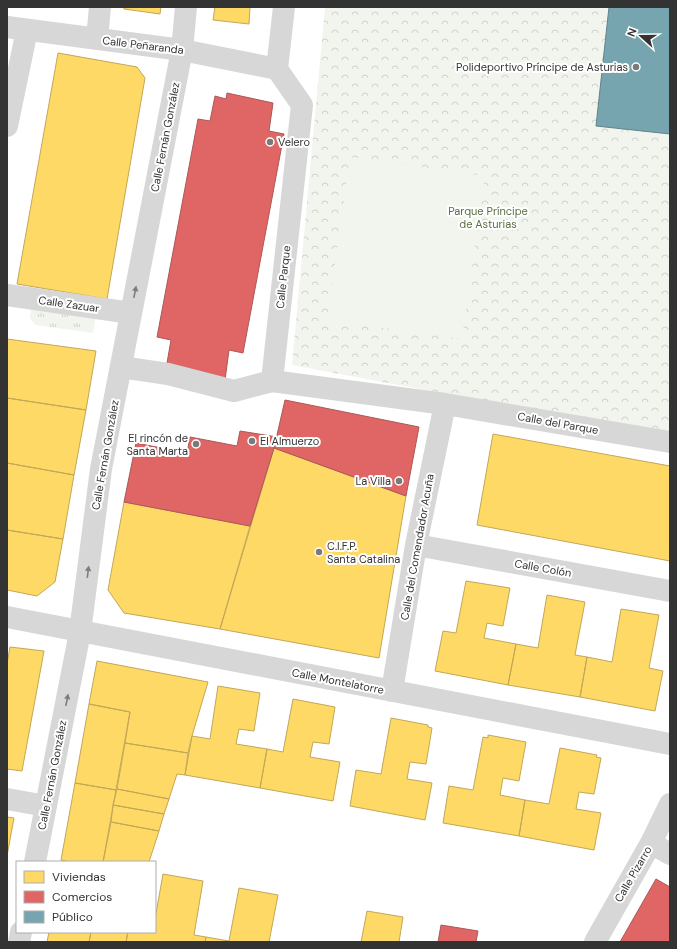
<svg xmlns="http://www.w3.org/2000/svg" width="677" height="949" viewBox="0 0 677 949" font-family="'DM Sans',sans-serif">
<defs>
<pattern id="grass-tufts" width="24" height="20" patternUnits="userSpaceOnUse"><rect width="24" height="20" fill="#f1f5ed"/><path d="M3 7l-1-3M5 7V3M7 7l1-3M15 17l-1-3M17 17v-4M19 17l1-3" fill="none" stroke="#cfd2cc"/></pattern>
<pattern id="park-crowns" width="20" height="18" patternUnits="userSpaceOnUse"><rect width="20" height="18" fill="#f1f5ed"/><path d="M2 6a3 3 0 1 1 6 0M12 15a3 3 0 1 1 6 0" fill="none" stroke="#cfd2cc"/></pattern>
</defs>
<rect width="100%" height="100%" fill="#fff"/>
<!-- grass -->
<path fill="url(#grass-tufts)" d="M32,309L96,315L93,333L36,325C30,320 28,316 32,309Z"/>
<!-- park -->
<path fill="url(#park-crowns)" d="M325,7H670V436L292,365Z"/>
<!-- garden -->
<path fill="#f1f5ed" d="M350,157L485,176L462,339L327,320Z"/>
<!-- homes -->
<path fill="#ffd966" stroke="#c2a757" d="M124,7H161L160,14L124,9Z
M215,7H250L249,24L213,20Z
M58,53L137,67L145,78L107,299L17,284Z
M7,339L96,351L86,410L7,398Z
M7,398L86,410L74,475L7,463Z
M493,434L670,466V561L477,525Z
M274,448L406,496L379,658L220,629Z
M7,463L74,475L63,539L7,530Z
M124,502L250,526L220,629L124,613L108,590Z
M7,530L63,539L55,582L37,596L7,590Z
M466,581L510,588L503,626L487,623L484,638L516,644L508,685L435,671L443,631L456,633Z
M547,595L585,602L575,655L587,657L580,697L508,685L516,644L538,648Z
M621,609L659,615L649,668L663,671L655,711L580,697L587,657L612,662Z
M10,647L44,651L22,771L7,769V664Z
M97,661L208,682L192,736L188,753L125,743L130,712L89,704Z
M218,686L260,693L254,731L239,729L236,744L267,749L260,788L185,775L192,736L210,739Z
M293,699L335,707L329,744L313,742L310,757L340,762L333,801L260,788L267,749L283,752Z
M89,704L130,712L116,790L75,783Z
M391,718L428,725V727L432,728L426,764L410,762L407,779L432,783L425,820L350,806L356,770L381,774Z
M488,735L526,742L519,781L503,778L500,795L525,800L519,836L443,823L449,786L473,790L483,737L488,738Z
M125,743L188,753L185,775L177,774L169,799L117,789Z
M560,748L597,755L596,757L601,758L594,794L579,792L576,809L601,813L594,850L519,836L525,800L549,804Z
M75,783L116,790L103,862H70L61,860Z
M117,789L169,799L164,814L113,805Z
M113,805L164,814L159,831L111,822Z
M7,817L14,818L7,856Z
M111,822L159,831L149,862H103Z
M163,874L203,881L194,935L206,937L205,942H126L128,932H155V919Z
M239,888L278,895L269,942H205L206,937L229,941Z
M367,911L403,917L399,942H361Z
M49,932H91L89,942H47Z
M91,932H128L126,942H89Z"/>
<!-- shops -->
<path fill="#e06666" stroke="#ac5757" d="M227,93L273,103L269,131L284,134L243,353L229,350L225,380L167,363L171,340L157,337L198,119L210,121L215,96L226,99Z
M285,400L419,427L406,496L274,448Z
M240,431L277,437L274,448L250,526L124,502L136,443L187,453L190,437L237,446Z
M656,879L670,887V942H620Z
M441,925L478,931L476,942H438Z"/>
<!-- public -->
<path fill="#76a5af" stroke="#62838a" d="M609,7H670V134L596,126Z"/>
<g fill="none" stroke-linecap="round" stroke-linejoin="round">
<!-- minor -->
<path stroke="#d7d7d7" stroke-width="22" d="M284,7L277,69L302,105L272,381L445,404L670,442
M7,27L182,50L277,69
M97,39L100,7
M7,126L27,30
M7,295L131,313
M121,367L168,374L234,391L272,381
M416,545L670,591
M7,617L670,744
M392,691L416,545L445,404
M7,799L46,806
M651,843L670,854
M35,862L80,632L101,469L182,50L186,7
M19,942L21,932
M595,942L651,843L670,804"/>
</g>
<!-- one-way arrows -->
<defs><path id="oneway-solid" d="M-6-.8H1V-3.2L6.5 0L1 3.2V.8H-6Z"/></defs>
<g fill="#7d7d7d">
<use href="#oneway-solid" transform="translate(135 292) rotate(-79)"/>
<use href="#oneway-solid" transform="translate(88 572) rotate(-83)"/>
<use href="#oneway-solid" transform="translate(67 700) rotate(-79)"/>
</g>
<!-- markers -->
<g fill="#7a7a7a" stroke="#fff" stroke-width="1.5">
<circle cx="636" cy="67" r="4"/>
<circle cx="270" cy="142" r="4"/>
<circle cx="252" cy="441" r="4"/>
<circle cx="196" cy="444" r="4"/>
<circle cx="399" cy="481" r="4"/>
<circle cx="319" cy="552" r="4"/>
</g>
<g text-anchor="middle" stroke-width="4" stroke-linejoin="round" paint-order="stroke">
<!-- street labels -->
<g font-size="11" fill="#333" stroke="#fff">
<text transform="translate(143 45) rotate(7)" y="4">Calle Peñaranda</text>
<text transform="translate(165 137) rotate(-79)" y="4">Calle Fernán González</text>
<text transform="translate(283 277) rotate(-84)" y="4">Calle Parque</text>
<text transform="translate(69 304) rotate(8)" y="4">Calle Zazuar</text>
<text transform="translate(558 423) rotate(10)" y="4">Calle del Parque</text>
<text transform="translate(105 455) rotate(-80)" y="4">Calle Fernán González</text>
<text transform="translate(417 547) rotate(-80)" y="4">Calle del Comendador Acuña</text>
<text transform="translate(543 568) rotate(10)" y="4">Calle Colón</text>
<text transform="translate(338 681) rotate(11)" y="4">Calle Montelatorre</text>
<text transform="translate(52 775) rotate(-79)" y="4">Calle Fernán González</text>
<text transform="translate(633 874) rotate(-60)" y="4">Calle Pizarro</text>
</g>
<!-- poi labels -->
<g font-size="11" fill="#333" stroke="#fff" text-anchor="end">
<text x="628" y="71">Polideportivo Príncipe de Asturias</text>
<text x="278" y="146" text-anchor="start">Velero</text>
<text x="188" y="442">El rincón de<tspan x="188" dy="13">Santa Marta</tspan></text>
<text x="260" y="445" text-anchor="start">El Almuerzo</text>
<text x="391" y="485">La Villa</text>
<text x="327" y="550" text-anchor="start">C.I.F.P.<tspan x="327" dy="13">Santa Catalina</tspan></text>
</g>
<!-- park labels -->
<g font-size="11" fill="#56703f" stroke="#fff">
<text x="488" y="215">Parque Príncipe<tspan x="488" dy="13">de Asturias</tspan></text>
</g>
</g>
<!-- border -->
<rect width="677" height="949" fill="none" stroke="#333333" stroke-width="16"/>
<!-- legend -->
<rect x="16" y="861" width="140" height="72" fill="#ffffff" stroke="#adadad"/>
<rect x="24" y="871" width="20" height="12" fill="#ffd966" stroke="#adadad"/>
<text x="52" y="881" font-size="12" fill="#333333">Viviendas</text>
<rect x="24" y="891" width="20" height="12" fill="#e06666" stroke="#adadad"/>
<text x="52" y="901" font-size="12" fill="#333333">Comercios</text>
<rect x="24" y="911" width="20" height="12" fill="#76a5af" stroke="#adadad"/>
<text x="52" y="921" font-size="12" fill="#333333">Público</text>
<!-- north arrow -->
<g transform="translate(641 36) rotate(291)" stroke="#ffffff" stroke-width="3" paint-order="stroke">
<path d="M0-3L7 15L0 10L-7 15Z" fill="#333333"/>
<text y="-6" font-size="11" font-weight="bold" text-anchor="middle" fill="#333333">N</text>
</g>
</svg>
